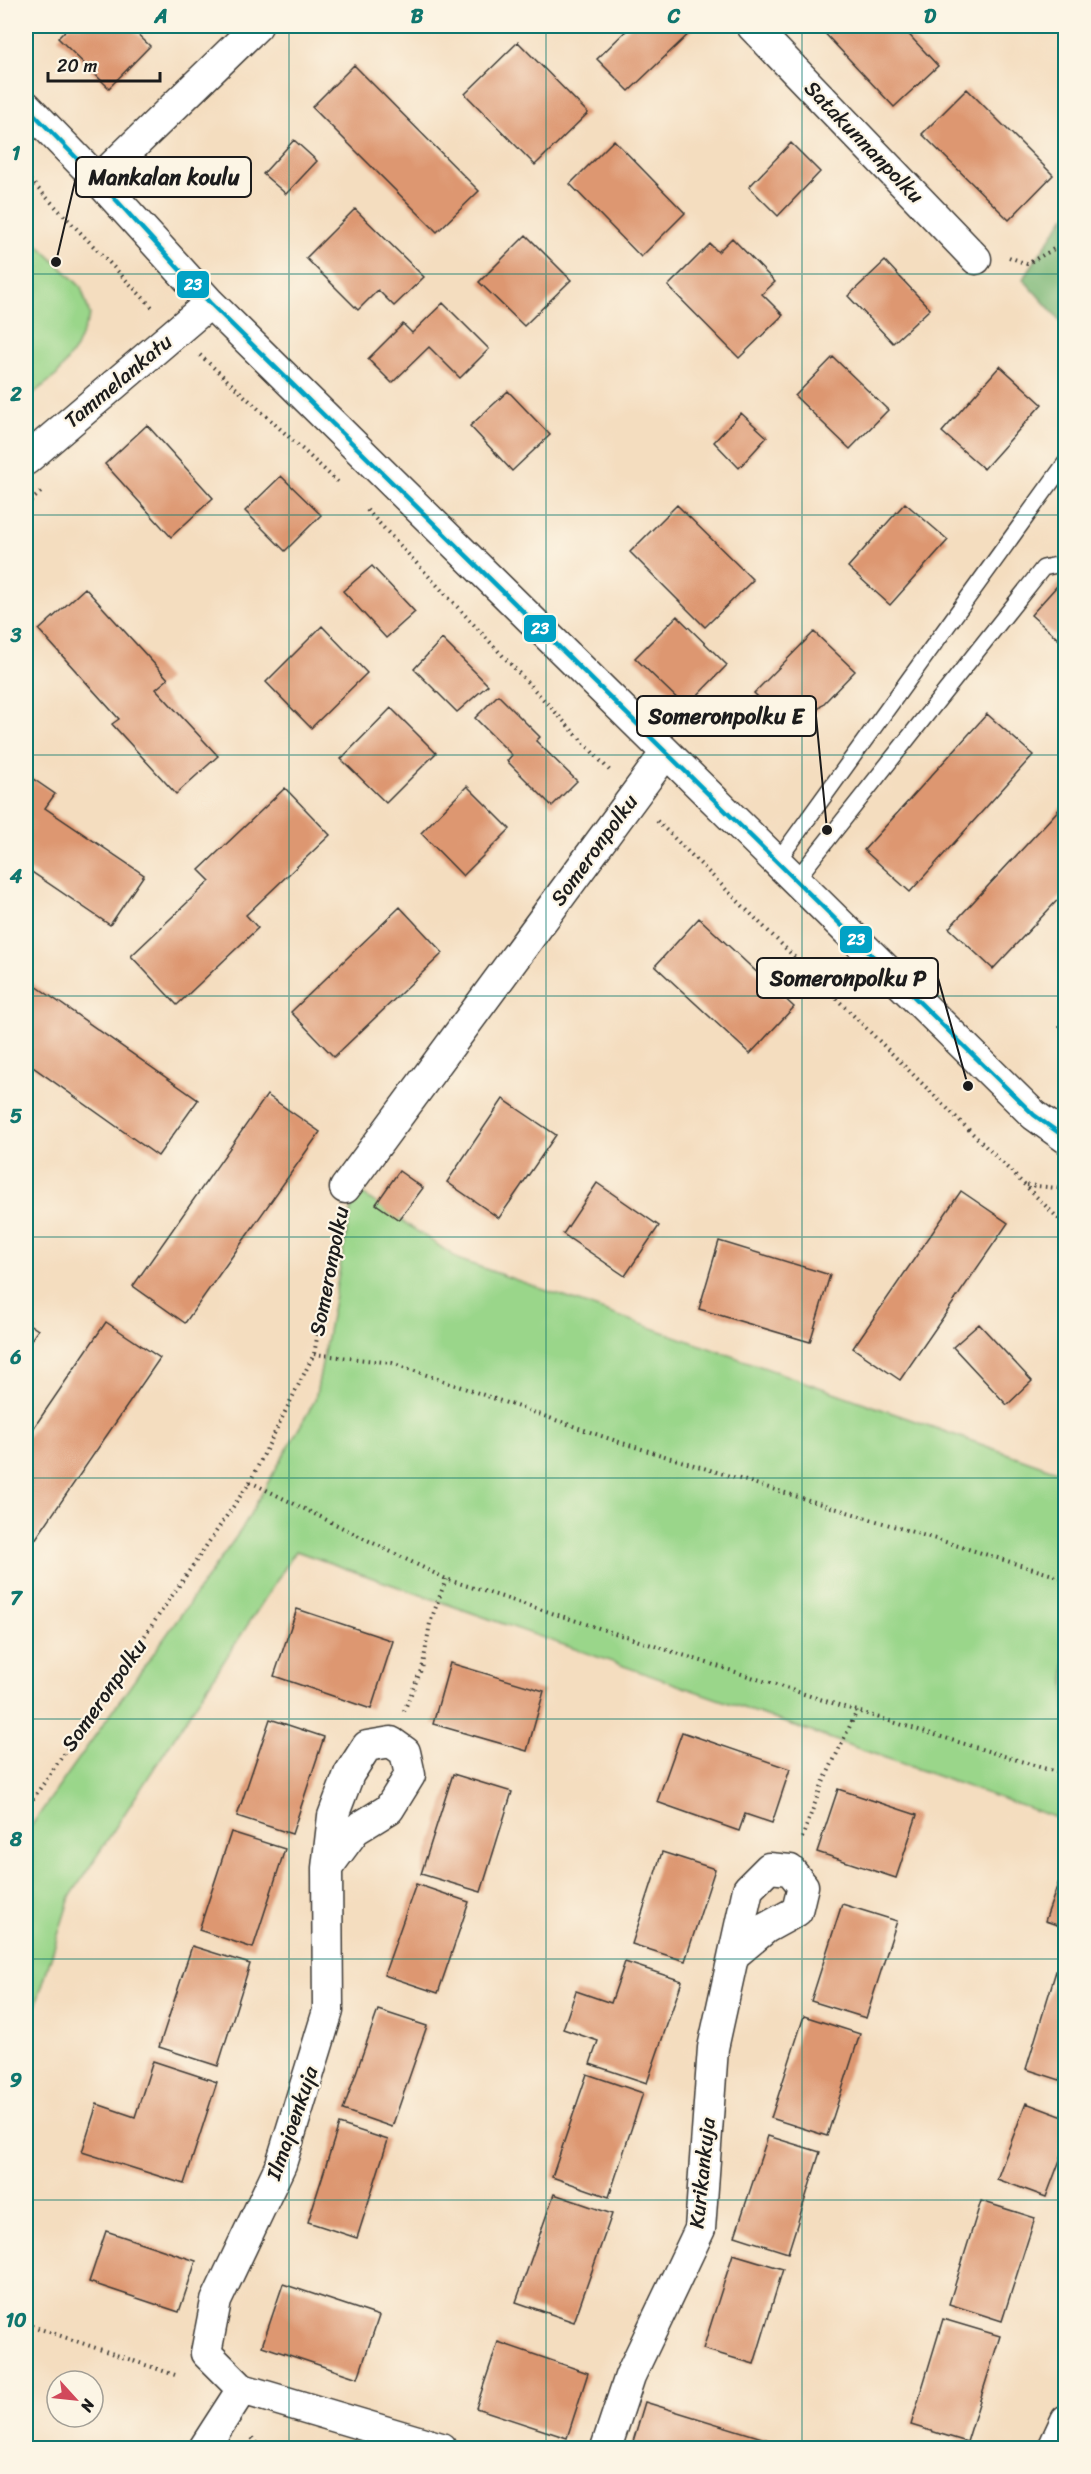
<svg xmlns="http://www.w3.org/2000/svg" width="1091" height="2474" viewBox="0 0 1091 2474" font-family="Sriracha,sans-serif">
<rect width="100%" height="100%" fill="#fcf5e5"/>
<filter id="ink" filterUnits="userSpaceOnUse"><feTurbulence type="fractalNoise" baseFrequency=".0167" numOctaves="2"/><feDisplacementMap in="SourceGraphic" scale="12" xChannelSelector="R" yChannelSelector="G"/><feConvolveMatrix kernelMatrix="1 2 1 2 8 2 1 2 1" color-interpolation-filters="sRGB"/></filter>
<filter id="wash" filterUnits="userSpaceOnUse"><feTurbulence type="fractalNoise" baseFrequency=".008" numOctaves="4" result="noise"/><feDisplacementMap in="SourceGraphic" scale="24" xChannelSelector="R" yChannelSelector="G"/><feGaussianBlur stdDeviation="1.35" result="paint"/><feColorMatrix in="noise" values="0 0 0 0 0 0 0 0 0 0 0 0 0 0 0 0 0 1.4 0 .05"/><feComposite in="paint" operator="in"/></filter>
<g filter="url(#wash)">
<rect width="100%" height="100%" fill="#f4ddbf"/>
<!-- green -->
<path fill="#9ad68a" stroke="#5b7953" stroke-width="1.5" d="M26,233L81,287L90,315L76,348L57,375L26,399Z
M355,1189L460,1260L1065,1474V1821L296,1551L70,1897L26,2037V1833L241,1530L315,1400Z"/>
<!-- forest -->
<path fill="#7bb776" stroke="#4c6a49" stroke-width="1.5" d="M1065,216V326L1023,279Z"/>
<g id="blocks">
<!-- building -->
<path fill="#dd9771" d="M70,26H129L150,46L109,88L58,38Z
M631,26H697L629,91L597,59Z
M818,26H901L938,66L894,107Z
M518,42L588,113L535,165L465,94Z
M354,65L479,191L437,232L312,107Z
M967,89L1053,175L1009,220L922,134Z
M294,140L317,161L286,194L263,174Z
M614,140L685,213L641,257L570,184Z
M791,143L820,172L778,216L749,187Z
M355,209L424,277L394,306L378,290L358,310L306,258Z
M526,235L571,280L524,326L479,282Z
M732,238L775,282L762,294L783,315L739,358L668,286L710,244L718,252Z
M885,261L930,309L893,343L848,296Z
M443,303L489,349L460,378L429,347L392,383L368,359L403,324L412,333Z
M833,357L888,410L850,449L795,396Z
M1000,366L1042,404L984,469L942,432Z
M508,391L550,435L512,471L470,426Z
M741,413L767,437L739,468L714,442Z
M147,425L213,498L171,537L105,464Z
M281,476L321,515L285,551L245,511Z
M905,503L948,540L890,605L848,567Z
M677,505L753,580L705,627L630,552Z
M372,566L415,612L386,638L343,591Z
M1066,576V646L1031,615Z
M85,588L168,679L156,689L218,756L176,794L112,724L119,719L39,630Z
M677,616L727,665L686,707L635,658Z
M322,626L367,673L311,728L266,682Z
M814,632L855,671L795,733L754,693Z
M442,639L488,685L457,712L414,669Z
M498,695L540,737L536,741L577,781L552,806L507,761L512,755L475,718Z
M391,708L436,753L386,803L341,759Z
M987,714L1033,755L910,892L864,850Z
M26,774L55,794L45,808L144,875L110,925L26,868Z
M467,786L510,829L463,876L421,833Z
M285,788L330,835L246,915L258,928L177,1005L131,956L210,881L199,870Z
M1066,802V891L993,969L949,928Z
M400,907L443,953L334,1057L291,1012Z
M699,918L794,1007L750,1054L655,966Z
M26,979L198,1100L158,1156L26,1062Z
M1066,1020V1032L1059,1026Z
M267,1095L320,1132L185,1323L133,1286Z
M503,1099L556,1135L499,1218L447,1182Z
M399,1171L423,1188L399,1220L376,1204Z
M597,1183L659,1226L625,1276L563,1234Z
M961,1191L1008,1223L900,1380L853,1348Z
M719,1241L830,1275L810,1342L699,1309Z
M26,1322L38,1330L26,1347Z
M106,1322L160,1358L28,1550L26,1548V1439Z
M979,1324L1032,1381L1007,1405L953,1347Z
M297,1609L393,1641L371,1709L274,1676Z
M26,1624L32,1629L26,1638Z
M450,1663L544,1691L527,1751L433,1724Z
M270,1719L324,1737L292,1834L237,1816Z
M682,1732L790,1769L772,1823L745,1814L739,1831L657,1802Z
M453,1774L512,1792L481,1892L421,1874Z
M838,1789L917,1815L896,1878L817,1852Z
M231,1832L285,1849L253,1948L199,1930Z
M662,1852L715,1869L685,1961L632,1944Z
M1065,1864H1066V1928L1045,1921Z
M416,1884L469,1902L438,1993L384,1975Z
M842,1904L897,1921L866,2018L811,2001Z
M192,1946L250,1964L218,2066L159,2047Z
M625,1962L682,1981L647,2083L590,2064L598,2041L563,2029L576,1991L611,2003Z
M1056,1971L1066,1974V2082L1026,2069Z
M378,2010L427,2026L392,2127L343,2110Z
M804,2016L860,2034L827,2136L771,2118Z
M153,2061L217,2082L184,2184L82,2152L97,2104L135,2117Z
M587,2074L643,2093L609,2197L552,2177Z
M1026,2103L1066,2118V2144L1046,2197L997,2179Z
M339,2124L388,2140L357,2238L308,2222Z
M768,2136L820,2152L788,2253L735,2236Z
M554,2194L612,2214L574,2322L516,2302Z
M981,2201L1035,2218L1002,2321L949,2304Z
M106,2231L196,2261L179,2312L89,2282Z
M733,2254L783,2269L754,2364L703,2349Z
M283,2284L379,2316L358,2378L262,2346Z
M943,2319L1000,2336L967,2442L911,2425Z
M498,2342L588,2373L567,2438L476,2408Z
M645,2402L772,2441L770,2448H631Z"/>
</g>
</g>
<g filter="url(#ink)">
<use href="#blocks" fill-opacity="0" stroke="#3c3934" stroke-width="1.5"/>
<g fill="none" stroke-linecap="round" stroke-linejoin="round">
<defs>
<path id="service" d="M776,863L1066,462
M795,881L1043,568L1066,563"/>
<path id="minor" d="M752,26L976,259
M26,106L98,180L210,303L1034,1115L1066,1138
M98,180L257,26
M26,460L210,303
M345,1188L665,754
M242,2389L206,2353L216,2301L281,2164L328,2011L327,1868L355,1830L389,1809L410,1775L405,1752L391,1742L367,1746L349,1774L333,1816L327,1868
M204,2448L242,2389L441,2448
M606,2448L630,2376L700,2229L713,2048L748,1889L769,1868L790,1870L803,1886L797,1911L766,1928L735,1954
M1053,2448L1066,2420"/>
</defs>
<!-- service casing -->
<use href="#service" stroke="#3c3934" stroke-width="18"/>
<!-- minor casing -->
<use href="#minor" stroke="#3c3934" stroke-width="33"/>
<!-- path -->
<path stroke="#3c3934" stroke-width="4" stroke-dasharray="1.5 4.5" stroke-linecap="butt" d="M26,176L152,307
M1009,257L1027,264L1061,245L1066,244
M200,355L340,484
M26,505L41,492
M367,510L611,772
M657,821L1066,1226
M1027,1185L1066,1189
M314,1354L392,1363L619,1442L1066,1579
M250,1482L446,1579L857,1711L1066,1775
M404,1711L423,1665L430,1623L446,1579
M26,1809L250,1482L314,1354L339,1221
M802,1838L821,1787L857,1711
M26,2324L178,2376
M252,2438L262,2448"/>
<!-- service -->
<use href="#service" stroke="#fff" stroke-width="15"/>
<!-- minor -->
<use href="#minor" stroke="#fff" stroke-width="30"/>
<defs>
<path id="bus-1" d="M26,106L98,180L210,303L1034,1115L1066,1138"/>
</defs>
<!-- bus-1 casing -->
<use href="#bus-1" stroke="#fcf5e5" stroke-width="9"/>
<!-- bus-1 -->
<use href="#bus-1" stroke="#01a2c5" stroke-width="4.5"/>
</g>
</g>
<!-- grid -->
<path fill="none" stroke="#0f766e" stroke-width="1.5" stroke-opacity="0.55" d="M289,26V2448M546,26V2448M802,26V2448M26,274H1066M26,515H1066M26,755H1066M26,996H1066M26,1237H1066M26,1478H1066M26,1719H1066M26,1959H1066M26,2200H1066"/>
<g text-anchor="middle" stroke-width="4.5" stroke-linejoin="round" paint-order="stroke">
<!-- street labels -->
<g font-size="21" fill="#1c1c1c" stroke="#fcf5e5">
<text transform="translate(864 142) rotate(46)" y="7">Satakunnanpolku</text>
<text transform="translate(118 381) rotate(-40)" y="7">Tammelankatu</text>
<text transform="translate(594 850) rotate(-54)" y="7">Someronpolku</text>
<text transform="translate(329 1271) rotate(-79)" y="7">Someronpolku</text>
<text transform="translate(104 1695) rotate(-55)" y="7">Someronpolku</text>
<text transform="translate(292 2123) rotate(-71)" y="7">Ilmajoenkuja</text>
<text transform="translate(702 2173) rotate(-84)" y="7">Kurikankuja</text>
</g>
</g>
<!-- callouts -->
<path fill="none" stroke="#1c1c1c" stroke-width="2" d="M56 262L76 177M827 830L816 716M968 1086L938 978"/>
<g fill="#1c1c1c" stroke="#fcf5e5" stroke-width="2">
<circle cx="56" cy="262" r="6"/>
<circle cx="827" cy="830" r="6"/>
<circle cx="968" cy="1086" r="6"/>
</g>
<g fill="#fcf5e5" stroke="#1c1c1c" stroke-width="2">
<rect x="76" y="157" width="175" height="40" rx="6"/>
<rect x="637" y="696" width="179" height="40" rx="6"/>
<rect x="757" y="958" width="181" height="40" rx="6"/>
</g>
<g font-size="22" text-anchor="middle" font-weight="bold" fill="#1c1c1c">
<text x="164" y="185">Mankalan koulu</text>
<text x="726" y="724">Someronpolku E</text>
<text x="848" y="986">Someronpolku P</text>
</g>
<g stroke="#fcf5e5" stroke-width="2">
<rect x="176" y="270" width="34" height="29" rx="6" fill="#01a2c5"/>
<rect x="523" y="614" width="34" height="29" rx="6" fill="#01a2c5"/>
<rect x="839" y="925" width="34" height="29" rx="6" fill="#01a2c5"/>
</g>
<g font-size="16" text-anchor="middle" font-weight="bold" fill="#fff">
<text x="193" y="290">23</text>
<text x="540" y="634">23</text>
<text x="856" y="945">23</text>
</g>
<!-- margin -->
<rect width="1091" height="2474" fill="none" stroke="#fcf5e5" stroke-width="66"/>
<!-- north arrow -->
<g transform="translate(75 2399) rotate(117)"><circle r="28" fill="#fcf5e5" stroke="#a29e95" stroke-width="1.5"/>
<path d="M0-4.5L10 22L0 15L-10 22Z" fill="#d1495b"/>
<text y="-9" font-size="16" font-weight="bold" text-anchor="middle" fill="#1c1c1c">N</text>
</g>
<!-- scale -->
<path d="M48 72v9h112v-9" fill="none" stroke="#1c1c1c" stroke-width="3"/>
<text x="57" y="72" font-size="18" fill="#1c1c1c" stroke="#fcf5e5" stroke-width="4.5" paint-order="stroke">20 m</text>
<rect x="33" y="33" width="1025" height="2408" fill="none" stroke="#0f766e" stroke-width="2"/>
<g font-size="20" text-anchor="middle" font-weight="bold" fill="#0f766e">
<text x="161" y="23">A</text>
<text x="417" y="23">B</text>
<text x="674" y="23">C</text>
<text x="930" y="23">D</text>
<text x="16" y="160">1</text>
<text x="16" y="401">2</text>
<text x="16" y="642">3</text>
<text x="16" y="883">4</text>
<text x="16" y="1123">5</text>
<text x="16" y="1364">6</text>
<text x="16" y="1605">7</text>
<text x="16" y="1846">8</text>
<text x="16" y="2087">9</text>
<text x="16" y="2327">10</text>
</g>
</svg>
